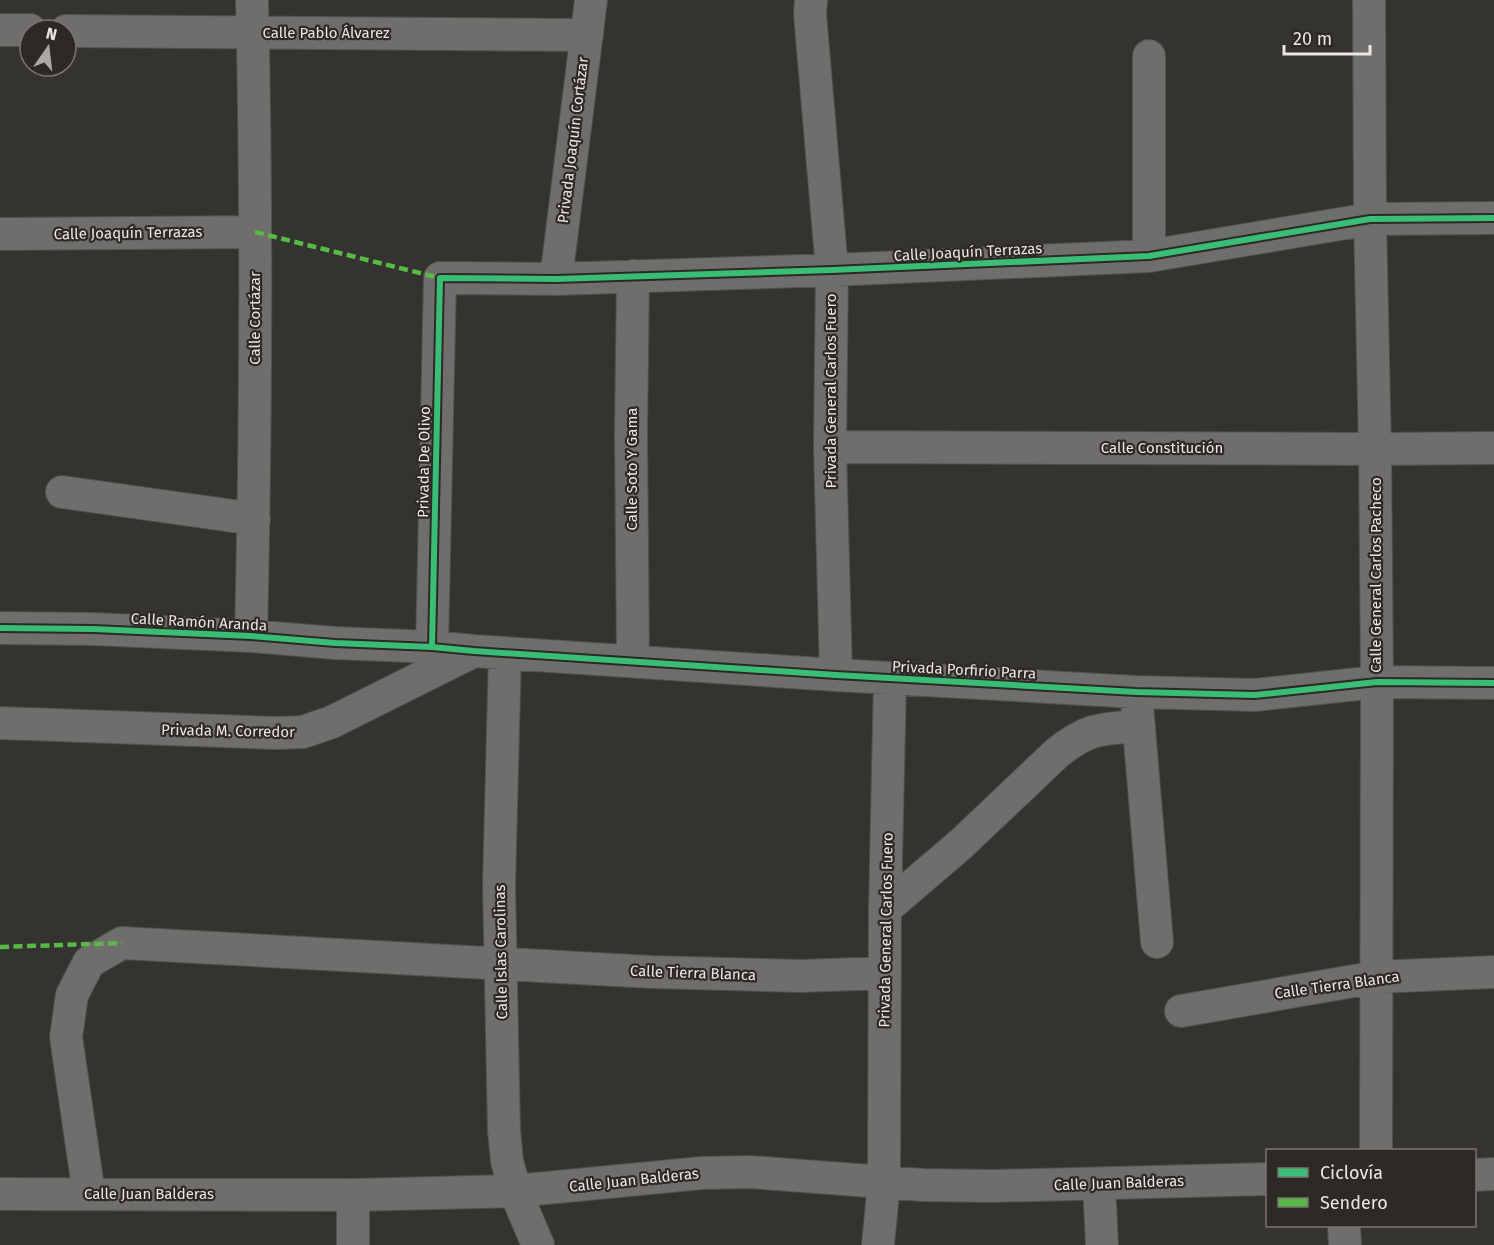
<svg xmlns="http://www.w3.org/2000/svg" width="1494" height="1245" viewBox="0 0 1494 1245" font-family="'Fira Sans',sans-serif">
<rect width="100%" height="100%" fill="#353330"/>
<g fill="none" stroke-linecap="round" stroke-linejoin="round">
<defs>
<path id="minor" d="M811,0L810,14L832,270L830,447L836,675
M1369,0L1370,219L1375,449L1377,682L1376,1150
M0,30H30
M66,31L587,35
M0,234L255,232
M1149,256V56
M633,276L631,433L633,661
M556,279L591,0
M830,447L1375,449L1494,448
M62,492L254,519
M0,628L93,629L251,636L335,643L432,647L474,651L836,675L1136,692L1255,695L1377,682L1494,683
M251,636C256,424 257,212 252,0
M432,647L440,278L556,279L832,270L1149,256L1370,219L1494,218
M505,653L499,886L504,1130L507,1161L515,1191L538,1245
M1137,705L1157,942
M0,723L276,733L303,732L332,722L474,651
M885,909L961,844L1057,753C1088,728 1101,729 1139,726
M1181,1011L1377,977L1494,972
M1474,1175L1494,1174
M1099,1184L1102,1245
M0,1194L353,1195L515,1191L702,1173L750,1172L923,1185L993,1186L1268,1179
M89,1194L66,1037L72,995L89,962L122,943L652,972L801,976L885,973
M1344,1226L1345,1245
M353,1245V1195
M878,1245L884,1183L885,909L890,678"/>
</defs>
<!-- minor casing -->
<use href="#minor" stroke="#52504d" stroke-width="34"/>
<!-- minor -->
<use href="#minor" stroke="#6f6e6c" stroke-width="32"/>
<!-- quiet -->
<path stroke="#58b947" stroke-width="4.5" stroke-dasharray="9 4.5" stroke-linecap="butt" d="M255,232L440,278
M0,947L122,943"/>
<defs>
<path id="cycleway" d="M0,628L93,629L251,636L335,643L432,647L474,651L836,675L1136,692L1255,695L1377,682L1494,683
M432,647L440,278L556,279L832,270L1149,256L1370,219L1494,218"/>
</defs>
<!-- cycleway casing -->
<use href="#cycleway" stroke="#2d2924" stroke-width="10"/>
<!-- cycleway -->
<use href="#cycleway" stroke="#3abd76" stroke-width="6"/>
</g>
<g text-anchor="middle" stroke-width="4.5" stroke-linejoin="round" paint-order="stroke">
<!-- street labels -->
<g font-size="15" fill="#eae7e3" stroke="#2d2924">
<text x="326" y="38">Calle Pablo Álvarez</text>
<text transform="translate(573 140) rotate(-83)" y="5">Privada Joaquín Cortázar</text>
<text transform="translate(128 233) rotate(-1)" y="5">Calle Joaquín Terrazas</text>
<text transform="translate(968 252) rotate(-3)" y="5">Calle Joaquín Terrazas</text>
<text transform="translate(255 318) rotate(-90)" y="5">Calle Cortázar</text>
<text transform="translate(831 391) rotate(-90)" y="5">Privada General Carlos Fuero</text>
<text x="1162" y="453">Calle Constitución</text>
<text transform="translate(424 462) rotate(-89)" y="5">Privada De Olivo</text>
<text transform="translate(632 469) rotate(-90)" y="5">Calle Soto Y Gama</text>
<text transform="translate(1376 575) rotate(-90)" y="5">Calle General Carlos Pacheco</text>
<text transform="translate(199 622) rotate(3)" y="5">Calle Ramón Aranda</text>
<text transform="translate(964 670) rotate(3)" y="5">Privada Porfirio Parra</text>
<text transform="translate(228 731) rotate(1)" y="5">Privada M. Corredor</text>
<text transform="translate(886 930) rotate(-89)" y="5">Privada General Carlos Fuero</text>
<text transform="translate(501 952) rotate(-91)" y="5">Calle Islas Carolinas</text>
<text transform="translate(693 973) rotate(2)" y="5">Calle Tierra Blanca</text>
<text transform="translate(1337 985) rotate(-8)" y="5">Calle Tierra Blanca</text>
<text transform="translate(634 1180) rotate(-6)" y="5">Calle Juan Balderas</text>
<text transform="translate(1119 1183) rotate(-2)" y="5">Calle Juan Balderas</text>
<text x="149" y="1199">Calle Juan Balderas</text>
</g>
</g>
<!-- legend -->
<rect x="1266" y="1149" width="210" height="78" fill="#2d2924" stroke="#797570" stroke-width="1.5"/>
<rect x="1278" y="1168" width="30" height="9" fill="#3abd76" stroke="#797570" stroke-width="1.5"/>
<text x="1320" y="1179" font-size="18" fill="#eae7e3">Ciclovía</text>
<rect x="1278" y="1198" width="30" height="9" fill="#58b947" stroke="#797570" stroke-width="1.5"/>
<text x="1320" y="1209" font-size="18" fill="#eae7e3">Sendero</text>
<!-- north arrow -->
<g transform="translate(48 48) rotate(14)"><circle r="28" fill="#2d2924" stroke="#797570" stroke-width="1.5"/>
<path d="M0-4.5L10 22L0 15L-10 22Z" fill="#aba8a4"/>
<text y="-9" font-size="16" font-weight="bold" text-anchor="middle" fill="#eae7e3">N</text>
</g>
<!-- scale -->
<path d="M1284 45v9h86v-9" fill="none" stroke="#eae7e3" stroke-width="3"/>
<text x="1293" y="45" font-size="18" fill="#eae7e3" stroke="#2d2924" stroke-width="4.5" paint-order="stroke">20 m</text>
</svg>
